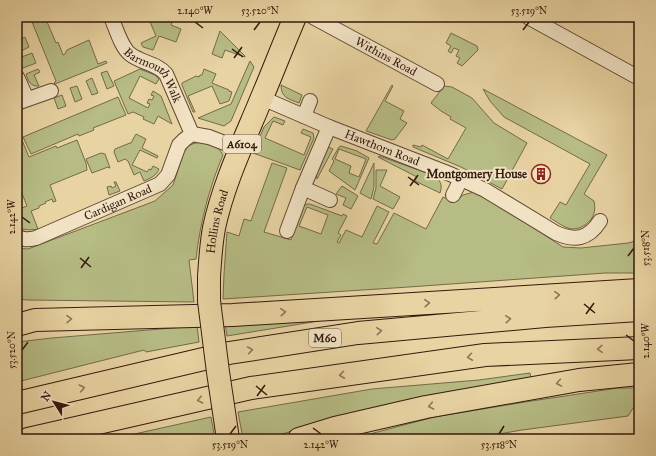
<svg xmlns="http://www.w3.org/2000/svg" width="656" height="456" viewBox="0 0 656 456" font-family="'IM FELL Great Primer',serif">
<rect width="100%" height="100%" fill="#e8d3a2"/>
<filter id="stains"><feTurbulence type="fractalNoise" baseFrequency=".005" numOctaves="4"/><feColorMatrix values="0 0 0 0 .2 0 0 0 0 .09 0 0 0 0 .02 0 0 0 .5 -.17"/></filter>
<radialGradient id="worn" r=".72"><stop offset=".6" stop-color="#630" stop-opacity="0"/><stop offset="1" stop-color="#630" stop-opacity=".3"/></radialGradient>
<!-- green -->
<path fill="#b6bc84" stroke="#746a49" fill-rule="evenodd" d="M30,17H45L56,43L58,42L63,55L65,54L67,50L89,40L98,64L106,61L107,63L55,84L54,83L56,81Z
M148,17H174L171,25L181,29L176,42L159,36L153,50L143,47L141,43L156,36Z
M220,31L245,56V57L225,50L222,58L212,54Z
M451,33L477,46L478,50L462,66L457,63L460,58L456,56L459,50L454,48L451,53L448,51L451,46L446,43Z
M25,37L29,47L17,53V41Z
M32,53L36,63L23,68L19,58Z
M250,61L254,67L231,121L224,126L198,118L231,104Z
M38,69L40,72L34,75L39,86C31,87 28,81 26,74Z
M140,69L155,75L159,79L156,84L140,76L129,98L148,108L150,104L147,103L149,99L152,100L154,96L151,95L153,91L161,96L172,124L158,116L154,124L143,119L144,117L133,112L128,114L114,81Z
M204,69L216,74L212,83L229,90V91L232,92L229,101L220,104L212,86L188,96L195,112H193L182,85V83L196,76L199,77L200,75H202Z
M107,71L114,86L107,89L101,73Z
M92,78L98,93L92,95L86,81Z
M281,85L302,95L299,103C289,99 281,98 281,85Z
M392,85L393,86L385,101L404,111L400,119L407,123L395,139L392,140L366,131Z
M77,86L82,99L75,102L70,88Z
M444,86L452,87L472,98L494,123L527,143L502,189L461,167L413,147V145L421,147L422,145L448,159L466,128L450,119L451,117L441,111L431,103Z
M483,89L607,155L584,194L594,201C597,214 591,223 579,228C577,228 574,229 573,229C565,229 556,221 550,218L560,202L566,205L590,164L504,117L490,101Z
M62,95L66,106L58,109L54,98Z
M118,97L126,115L93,128L94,130L79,136L78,134L31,154L23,137Z
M274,117L285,121L283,125L273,121L265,138L304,155L311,137L301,133L303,129L313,133L314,138L300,170L253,153L264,127Z
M17,128L29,157L56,146L57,148L77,140L86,163L87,170L50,185L56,201L53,202L52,199L45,202L46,203L39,206V208L31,211L38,229C31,230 24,231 17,226V210L27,206L17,181Z
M136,134L146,139L142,148L158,156L157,158L140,150L132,165L147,172L149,169L151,170L153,166L159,169C156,176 151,178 144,181L140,172L134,175L128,161L125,159L118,162L114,152L115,149L130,143H131Z
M202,142C212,144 218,146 223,155C209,188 200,223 196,259L189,260L194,302L27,300L17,299V248L28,249L155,201L173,185L184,152L189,145L196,143Z
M341,146L357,151L369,158L355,190L329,171L334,161L332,159L339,147ZM339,149L366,159L359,177L349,173L351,166L335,159Z
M328,147L333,149L317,179C314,171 323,154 328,147Z
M101,153L105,154L110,168H109L108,167L92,173L86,159Z
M379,156L433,175C440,180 443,184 440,193L415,181L417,177L378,157Z
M272,163L287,168L264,232L291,240L304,206L307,204H310L342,216L343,214L347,216L338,233L341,235L337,242L339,243L346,230L362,237L377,206L389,212L373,243L377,244L394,213L426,229L443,197L455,202L463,195L474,192L512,214L563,247L581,248L628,243L639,240V273H605L409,287L223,299L224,274L227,232L239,236L244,219L251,221ZM307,207L328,215L321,234L299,226Z
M374,163V187L371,199L360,193Z
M376,170H387L380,186L400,197L393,209L373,199L376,188Z
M114,182H116L120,191L109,195L107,187L111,186L112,188L116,186Z
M342,186L358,196L351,209L343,205L346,198L336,194Z
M331,319L227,336L225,323Z
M197,326L199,342L146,352L144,350L17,382V342L52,338Z
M530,373L531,379L321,423L264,439H243L238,412L372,389L479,380Z
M618,388H639V399L628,416L522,430L470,439H351L434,417L525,402Z
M211,417L215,439H112Z"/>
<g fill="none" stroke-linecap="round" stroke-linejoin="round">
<defs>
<g id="street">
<path id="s1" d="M111,17C116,28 121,47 130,54C141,63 157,63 166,74L192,134"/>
<path id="s2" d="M313,17L437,84"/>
<path d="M528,17L639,78"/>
<path d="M17,77L27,99"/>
<path id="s3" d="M262,98L329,127L450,174L485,190L556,233C574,241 588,240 600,221"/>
<path d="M17,103L51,91"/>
<path d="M304,116L310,101"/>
<path d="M303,188L330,200"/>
<path d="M453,195L461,179"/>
<path d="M287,231L303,188L329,127"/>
<path id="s4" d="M17,236C23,240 28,240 36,238L160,184L168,175L179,145L184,140L192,134L209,137L240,149"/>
</g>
<g id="primary">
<path id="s5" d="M209,277C210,261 211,244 214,228C223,185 243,143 260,102C272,74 283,45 295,17"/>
</g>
<path id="highway" d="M17,325L35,320L233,315L639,290
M17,403L229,353L358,333L545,316L639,310
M28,439L251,388L485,355L639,348
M299,439L335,428L426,407L579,380L639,374"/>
</defs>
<!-- street casing -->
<use href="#street" stroke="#604833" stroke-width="16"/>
<!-- primary casing -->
<use href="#primary" stroke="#33190e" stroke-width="24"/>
<!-- highway casing -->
<use href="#highway" stroke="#33190e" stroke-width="24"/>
<!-- street -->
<use href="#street" stroke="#f0e2c3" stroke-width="14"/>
<!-- primary -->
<use href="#primary" stroke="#e8d3a2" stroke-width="22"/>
<!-- highway -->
<use href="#highway" stroke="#e8d3a2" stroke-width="22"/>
<defs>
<path id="primary-bridge" d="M209,277V301L218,372L228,439"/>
</defs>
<!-- primary-bridge casing -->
<use href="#primary-bridge" stroke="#33190e" stroke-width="24" stroke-linecap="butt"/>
<!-- primary-bridge -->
<use href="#primary-bridge" stroke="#e8d3a2" stroke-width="22"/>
</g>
<!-- one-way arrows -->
<defs><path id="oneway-chevron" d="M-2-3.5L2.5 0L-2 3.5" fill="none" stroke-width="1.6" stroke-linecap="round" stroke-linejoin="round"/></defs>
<g stroke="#8e7658">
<use href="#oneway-chevron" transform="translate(557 295) rotate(-4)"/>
<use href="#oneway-chevron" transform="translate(427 303) rotate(-4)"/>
<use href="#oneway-chevron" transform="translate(283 312) rotate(-4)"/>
<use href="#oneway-chevron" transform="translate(69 319) rotate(-1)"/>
<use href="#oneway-chevron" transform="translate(508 319) rotate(-5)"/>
<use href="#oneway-chevron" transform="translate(379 331) rotate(-5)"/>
<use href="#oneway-chevron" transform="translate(600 349) rotate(177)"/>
<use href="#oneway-chevron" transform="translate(250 350) rotate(-9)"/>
<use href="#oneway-chevron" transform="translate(470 357) rotate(172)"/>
<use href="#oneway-chevron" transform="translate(342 375) rotate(172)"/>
<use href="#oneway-chevron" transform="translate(559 383) rotate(170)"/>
<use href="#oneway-chevron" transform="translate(82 388) rotate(-13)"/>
<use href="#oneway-chevron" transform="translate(200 400) rotate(167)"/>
<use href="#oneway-chevron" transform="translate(431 406) rotate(169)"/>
</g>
<!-- ticks -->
<path fill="none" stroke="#33190e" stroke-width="1.5" d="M195,22L203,28M254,30L260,22M523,30L529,22M232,49L243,57M234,58L242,47M408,177L419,185M410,186L418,175M22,217L30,223M628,256L634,248M80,258L91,267M81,268L89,257M584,304L595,313M586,314L594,303M626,335L634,341M22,350L28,342M256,386L267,395M257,396L265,385M313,428L321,434M230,434L236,426M499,434L504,426"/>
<!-- icons -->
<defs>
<symbol id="building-ring" viewBox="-11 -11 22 22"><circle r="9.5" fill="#f0e2c3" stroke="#8f2418" stroke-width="1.5"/><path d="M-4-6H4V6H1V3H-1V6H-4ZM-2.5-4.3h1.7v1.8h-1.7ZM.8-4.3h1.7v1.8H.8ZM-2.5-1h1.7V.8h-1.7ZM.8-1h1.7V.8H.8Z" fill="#8f2418"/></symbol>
</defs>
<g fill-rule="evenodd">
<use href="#building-ring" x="530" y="163" width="22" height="22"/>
</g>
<g text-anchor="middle" stroke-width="4" stroke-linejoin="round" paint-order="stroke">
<!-- shield labels -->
<g fill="#f0e2c3" stroke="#6c5544" stroke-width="1">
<rect x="223" y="135" width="38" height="18" rx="3"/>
<rect x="309" y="329" width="32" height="18" rx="3"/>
</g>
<g font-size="11" font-weight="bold" fill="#33190e">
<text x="242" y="148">A6104</text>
<text x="325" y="342">M60</text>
</g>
<!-- street labels -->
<g font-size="12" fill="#33190e" stroke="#f0e2c3">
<text dy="4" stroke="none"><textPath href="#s2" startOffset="83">Withins Road</textPath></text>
<text dy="4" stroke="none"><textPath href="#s1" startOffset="75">Barmouth Walk</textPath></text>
<text dy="4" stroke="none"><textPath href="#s3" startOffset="130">Hawthorn Road</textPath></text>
<text dy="4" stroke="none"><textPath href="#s4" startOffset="109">Cardigan Road</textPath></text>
<text dy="4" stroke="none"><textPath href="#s5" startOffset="56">Hollins Road</textPath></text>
</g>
<!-- poi labels -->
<g font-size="12" font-weight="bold" fill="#33190e" stroke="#f0e2c3" text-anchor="end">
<text x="527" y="178">Montgomery House</text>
</g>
</g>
<!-- margin -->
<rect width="656" height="456" fill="none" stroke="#e8d3a2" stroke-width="44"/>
<!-- north arrow -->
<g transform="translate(54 402) rotate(306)" stroke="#f0e2c3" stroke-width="3" paint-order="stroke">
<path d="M0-3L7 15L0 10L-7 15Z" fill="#33190e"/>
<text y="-6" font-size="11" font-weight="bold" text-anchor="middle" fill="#33190e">N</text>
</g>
<rect x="22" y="22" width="612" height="412" fill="none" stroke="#33190e" stroke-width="1.5"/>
<g font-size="10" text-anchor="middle" fill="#33190e">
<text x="195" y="14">2.140°W</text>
<text x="260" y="14">53.520°N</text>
<text x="529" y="14">53.519°N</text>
<text transform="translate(11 217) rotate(-90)" y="4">2.142°W</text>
<text transform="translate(645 248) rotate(-90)" y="4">53.518°N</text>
<text transform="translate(645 341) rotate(-90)" y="4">2.140°W</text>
<text transform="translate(11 350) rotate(-90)" y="4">53.520°N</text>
<text x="230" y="448">53.519°N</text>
<text x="321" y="448">2.142°W</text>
<text x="499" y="448">53.518°N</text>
</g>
<rect width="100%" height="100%" filter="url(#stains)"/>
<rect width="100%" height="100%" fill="url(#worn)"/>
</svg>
